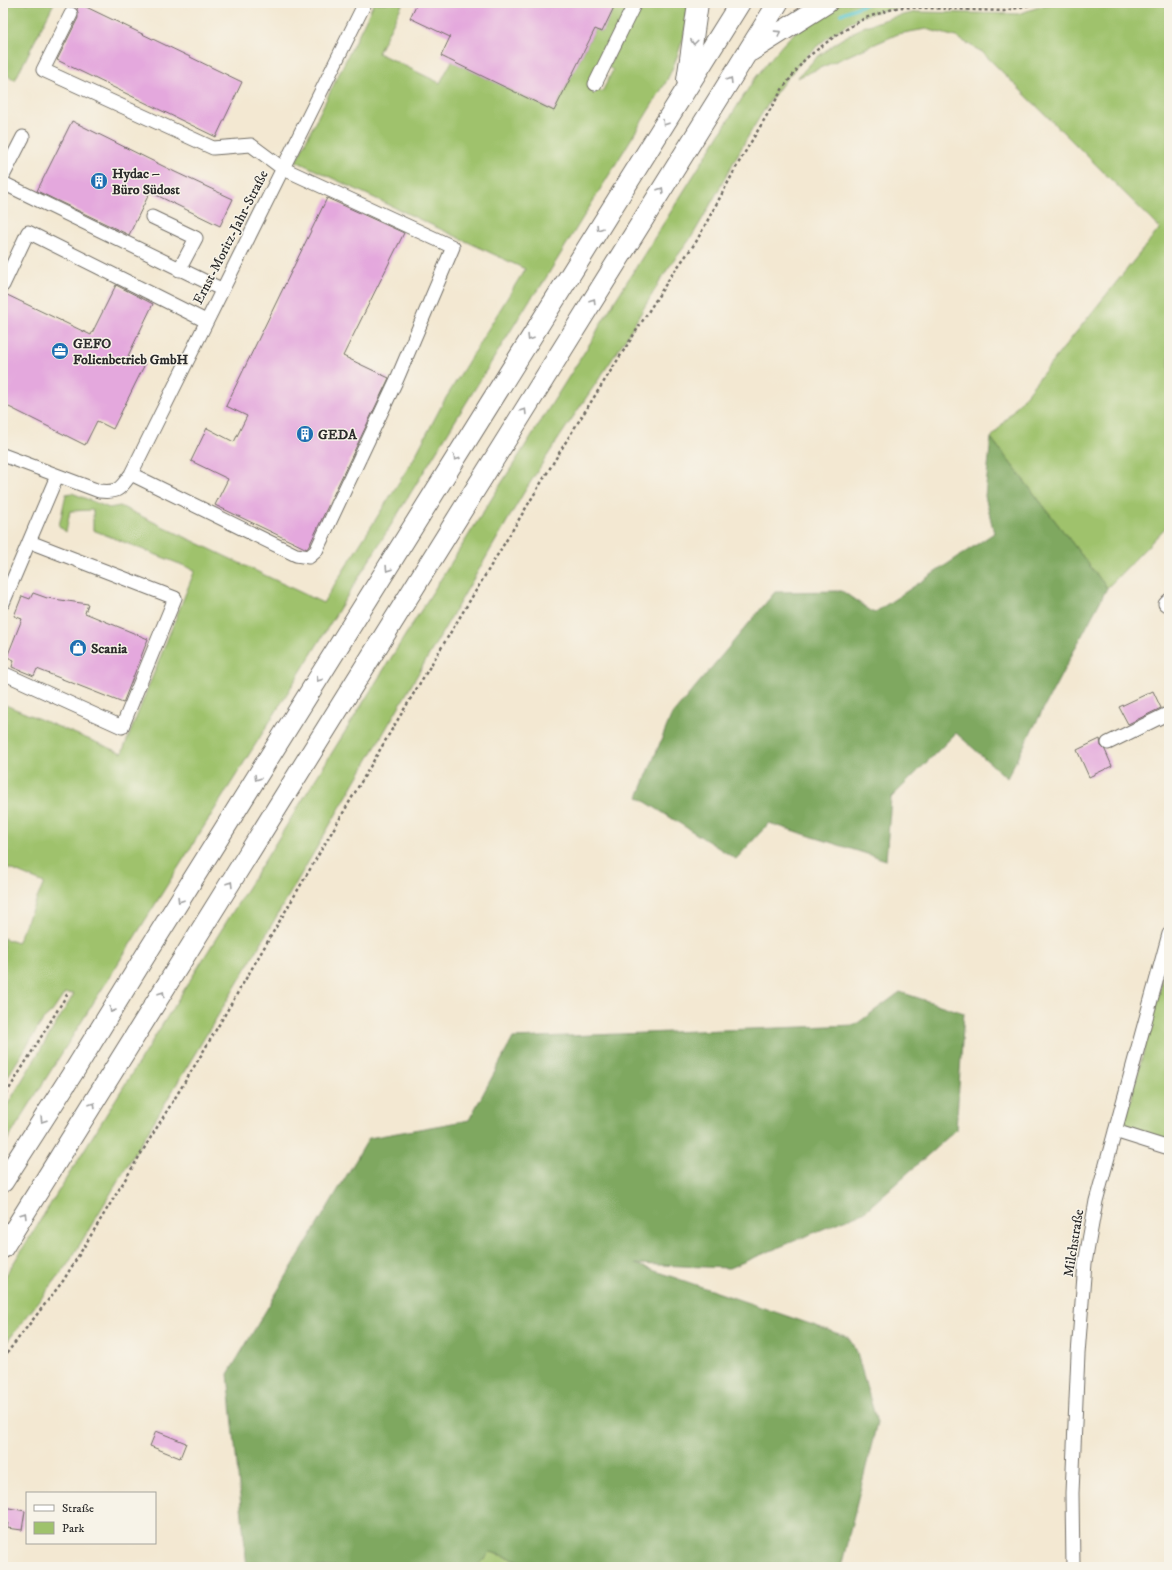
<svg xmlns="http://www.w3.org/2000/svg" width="1172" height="1570" viewBox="0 0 1172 1570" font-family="'IM FELL DW Pica',serif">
<rect width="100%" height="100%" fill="#f7f3e8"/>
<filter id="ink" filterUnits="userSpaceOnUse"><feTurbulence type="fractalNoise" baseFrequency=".025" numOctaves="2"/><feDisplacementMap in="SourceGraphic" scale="8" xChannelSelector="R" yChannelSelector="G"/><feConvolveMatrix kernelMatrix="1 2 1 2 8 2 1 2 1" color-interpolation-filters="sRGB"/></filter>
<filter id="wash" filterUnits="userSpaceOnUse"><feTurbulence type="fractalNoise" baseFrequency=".012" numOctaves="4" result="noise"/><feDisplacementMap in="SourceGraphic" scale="16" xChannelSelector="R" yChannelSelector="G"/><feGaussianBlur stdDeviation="0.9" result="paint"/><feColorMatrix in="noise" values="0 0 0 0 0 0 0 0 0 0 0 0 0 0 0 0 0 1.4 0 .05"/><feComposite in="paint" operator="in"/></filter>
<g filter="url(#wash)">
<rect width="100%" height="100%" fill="#f3e8d2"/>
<!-- green -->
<path fill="#9fc26c" stroke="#65764c" d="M3,3H54L15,80L3,73Z
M374,3H403L378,53L440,83L452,61L554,111L595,29L602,32L616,3L623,5L624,3H631L589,85L602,92L613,70L608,67L640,3H691C686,31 679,56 666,82L541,286L529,301L272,718L3,1147V1112L74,994L65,993L52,1012L43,1020L3,1084V938L17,943L44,883L3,866V704L122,753L195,570L93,530V510L70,511L66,532L59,526L66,494L72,493L109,508L120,506L323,603L413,460L444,401L525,269L296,161Z
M842,3H1026C1017,4 1008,6 999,7C953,9 905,0 860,17C775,60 741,156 694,233C686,246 675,258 667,270C647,301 630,334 609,364C580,407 550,450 523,494L240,979L68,1264L3,1347V1280L401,642L594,337L601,323L753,81C771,58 788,35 812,19C821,13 832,8 842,3Z
M1051,3H1169V524L1107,588L991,438L1160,228L982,52L956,37L926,29L898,34L797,78L816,58L840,40L863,27L890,18L917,12L1018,14Z
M1165,971L1169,973V1144L1123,1129Z
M491,1552L541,1567H476Z"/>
<!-- forest -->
<path fill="#7fa860" stroke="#556a46" d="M991,438L1107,588L1007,778L956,733L891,798L886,860L769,823L736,859L638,797L671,716L775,592L842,591L874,613L994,533L985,496Z
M900,992L964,1013L956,1130L864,1212L729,1268L635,1264L848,1337L856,1350L877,1423L841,1567H541L491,1552L476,1567H247L228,1374L369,1138L469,1120L513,1038L855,1025Z"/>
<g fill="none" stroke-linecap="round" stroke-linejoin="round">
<!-- stream -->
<path stroke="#5ac7cf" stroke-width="4" d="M841,14L868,3"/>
</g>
<g id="blocks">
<!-- building -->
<path fill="#e4a8dd" d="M417,3H616L602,32L595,29L554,111L441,56L450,37L410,18Z
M80,4L242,82L216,137L57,60L78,18L77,9Z
M72,121L175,172L233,199L220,226L150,192L129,235L37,191Z
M327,198L404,233L343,356L389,378L309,546L307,549L215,505L228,479L191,461L207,428L234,442L247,416L226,406Z
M116,285L153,304L128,356L145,364L113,429L97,421L85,445L3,404V293L91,335Z
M33,593L47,598L88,604L85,613L148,639L123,703L37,669L34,676L12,667L14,660L7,657L22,619L14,616L22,596L30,599Z
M1153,691L1161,708L1128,724L1119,707Z
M1100,739L1101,746L1105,750L1112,766L1089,777L1077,750Z
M156,1431L186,1443L180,1458L150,1446Z
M4,1507L25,1511L22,1530L7,1528L8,1523L3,1522Z"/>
</g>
</g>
<g filter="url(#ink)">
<use href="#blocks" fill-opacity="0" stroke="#716d65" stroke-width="1"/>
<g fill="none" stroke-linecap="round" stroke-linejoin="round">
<defs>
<path id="minor" d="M71,14L43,70L213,148L251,145L282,168L453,247L397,379L316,551L309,557L296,555L131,474
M595,84L635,3
M3,176L23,137
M3,183L221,289
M152,217L196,238L179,270
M3,285L28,232L206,321
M3,455L99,491C119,493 120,489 131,474L365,3
M3,603L57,476
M1165,604L1169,600
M3,673L122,727L175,598L30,542
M1108,743L1169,713
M1115,1131L1169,1148
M1073,1567L1072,1493L1078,1354L1085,1263L1096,1201L1169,934"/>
<path id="highway" d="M751,51L827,3
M687,80L698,3
M3,1182L76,1068L150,948L740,3
M3,1248L778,3"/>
</defs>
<!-- minor casing -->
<use href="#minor" stroke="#716d65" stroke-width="15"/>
<!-- highway casing -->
<use href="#highway" stroke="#716d65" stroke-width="22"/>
<!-- path -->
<path stroke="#716d65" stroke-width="2.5" stroke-dasharray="3 3" stroke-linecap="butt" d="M3,1099L68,993
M3,1358L63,1281L200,1057L391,731L570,435L671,276L696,242L738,164L783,88L805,59L835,36L865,18L899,7L1004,11L1039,3"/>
<!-- minor -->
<use href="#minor" stroke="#fff" stroke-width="13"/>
<!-- highway -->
<use href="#highway" stroke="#fff" stroke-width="20"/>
</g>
<!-- one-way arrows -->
<defs><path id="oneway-chevron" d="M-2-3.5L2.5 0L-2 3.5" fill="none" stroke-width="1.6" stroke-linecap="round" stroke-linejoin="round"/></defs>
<g stroke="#a0a0a0">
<use href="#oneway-chevron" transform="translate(778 33) rotate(-33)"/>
<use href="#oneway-chevron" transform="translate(694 42) rotate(97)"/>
<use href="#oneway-chevron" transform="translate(730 80) rotate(-58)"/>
<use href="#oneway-chevron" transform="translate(665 123) rotate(122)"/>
<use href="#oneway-chevron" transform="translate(661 190) rotate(-58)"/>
<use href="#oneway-chevron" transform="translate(599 228) rotate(122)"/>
<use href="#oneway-chevron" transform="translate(593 301) rotate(-58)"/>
<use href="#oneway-chevron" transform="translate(530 338) rotate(122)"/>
<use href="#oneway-chevron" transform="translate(524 411) rotate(-58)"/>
<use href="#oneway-chevron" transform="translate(456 458) rotate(122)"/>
<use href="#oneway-chevron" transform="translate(388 569) rotate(122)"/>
<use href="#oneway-chevron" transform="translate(319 679) rotate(122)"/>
<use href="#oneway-chevron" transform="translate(257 778) rotate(122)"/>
<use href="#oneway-chevron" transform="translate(230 884) rotate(-58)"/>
<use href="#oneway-chevron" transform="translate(180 900) rotate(122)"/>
<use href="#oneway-chevron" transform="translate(162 994) rotate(-58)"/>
<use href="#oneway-chevron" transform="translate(112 1010) rotate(121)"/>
<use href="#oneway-chevron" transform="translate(93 1105) rotate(-58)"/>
<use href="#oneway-chevron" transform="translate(43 1120) rotate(123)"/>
<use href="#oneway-chevron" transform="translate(24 1215) rotate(-58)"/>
</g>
</g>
<!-- icons -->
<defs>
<symbol id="building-disc" viewBox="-11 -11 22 22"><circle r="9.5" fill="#1f6fb2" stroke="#f7f3e8"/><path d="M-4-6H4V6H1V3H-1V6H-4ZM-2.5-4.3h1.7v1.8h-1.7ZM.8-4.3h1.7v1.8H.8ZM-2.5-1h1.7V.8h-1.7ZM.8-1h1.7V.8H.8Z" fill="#fff"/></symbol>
<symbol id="office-disc" viewBox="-11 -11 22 22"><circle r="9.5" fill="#1f6fb2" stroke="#f7f3e8"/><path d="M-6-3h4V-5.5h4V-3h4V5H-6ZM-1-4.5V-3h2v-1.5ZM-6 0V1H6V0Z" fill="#fff"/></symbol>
<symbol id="shop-disc" viewBox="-11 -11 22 22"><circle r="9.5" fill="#1f6fb2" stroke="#f7f3e8"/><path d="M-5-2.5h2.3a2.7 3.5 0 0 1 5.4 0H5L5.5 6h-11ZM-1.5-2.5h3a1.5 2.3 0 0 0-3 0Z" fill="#fff"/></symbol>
</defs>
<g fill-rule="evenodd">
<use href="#building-disc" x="89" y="171" width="20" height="20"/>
<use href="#office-disc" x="50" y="341" width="20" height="20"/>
<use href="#building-disc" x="295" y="424" width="20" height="20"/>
<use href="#shop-disc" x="68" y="638" width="20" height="20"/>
</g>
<g text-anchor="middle" stroke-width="3" stroke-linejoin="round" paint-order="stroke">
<!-- poi labels -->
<g font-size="14" font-weight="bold" fill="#2b2b2b" stroke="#f7f3e8" text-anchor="start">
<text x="112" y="178">Hydac –<tspan x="112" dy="16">Büro Südost</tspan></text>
<text x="73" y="348">GEFO<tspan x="73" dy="16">Folienbetrieb GmbH</tspan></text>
<text x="318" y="439">GEDA</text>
<text x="91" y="653">Scania</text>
</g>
<!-- street labels -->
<g font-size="14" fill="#2b2b2b" stroke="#f7f3e8">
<text transform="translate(230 237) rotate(-63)" y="5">Ernst-Moritz-Jahr-Straße</text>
<text transform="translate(1073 1243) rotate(-81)" y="5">Milchstraße</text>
</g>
</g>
<!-- margin -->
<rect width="1172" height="1570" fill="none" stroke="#f7f3e8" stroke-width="16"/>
<!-- legend -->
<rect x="26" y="1492" width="130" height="52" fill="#f7f3e8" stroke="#a5a39c"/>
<rect x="34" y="1505" width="20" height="6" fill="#ffffff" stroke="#a5a39c"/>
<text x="62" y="1512" font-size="12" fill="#2b2b2b">Straße</text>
<rect x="34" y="1522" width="20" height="12" fill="#9fc26c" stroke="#a5a39c"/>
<text x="62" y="1532" font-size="12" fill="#2b2b2b">Park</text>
</svg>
